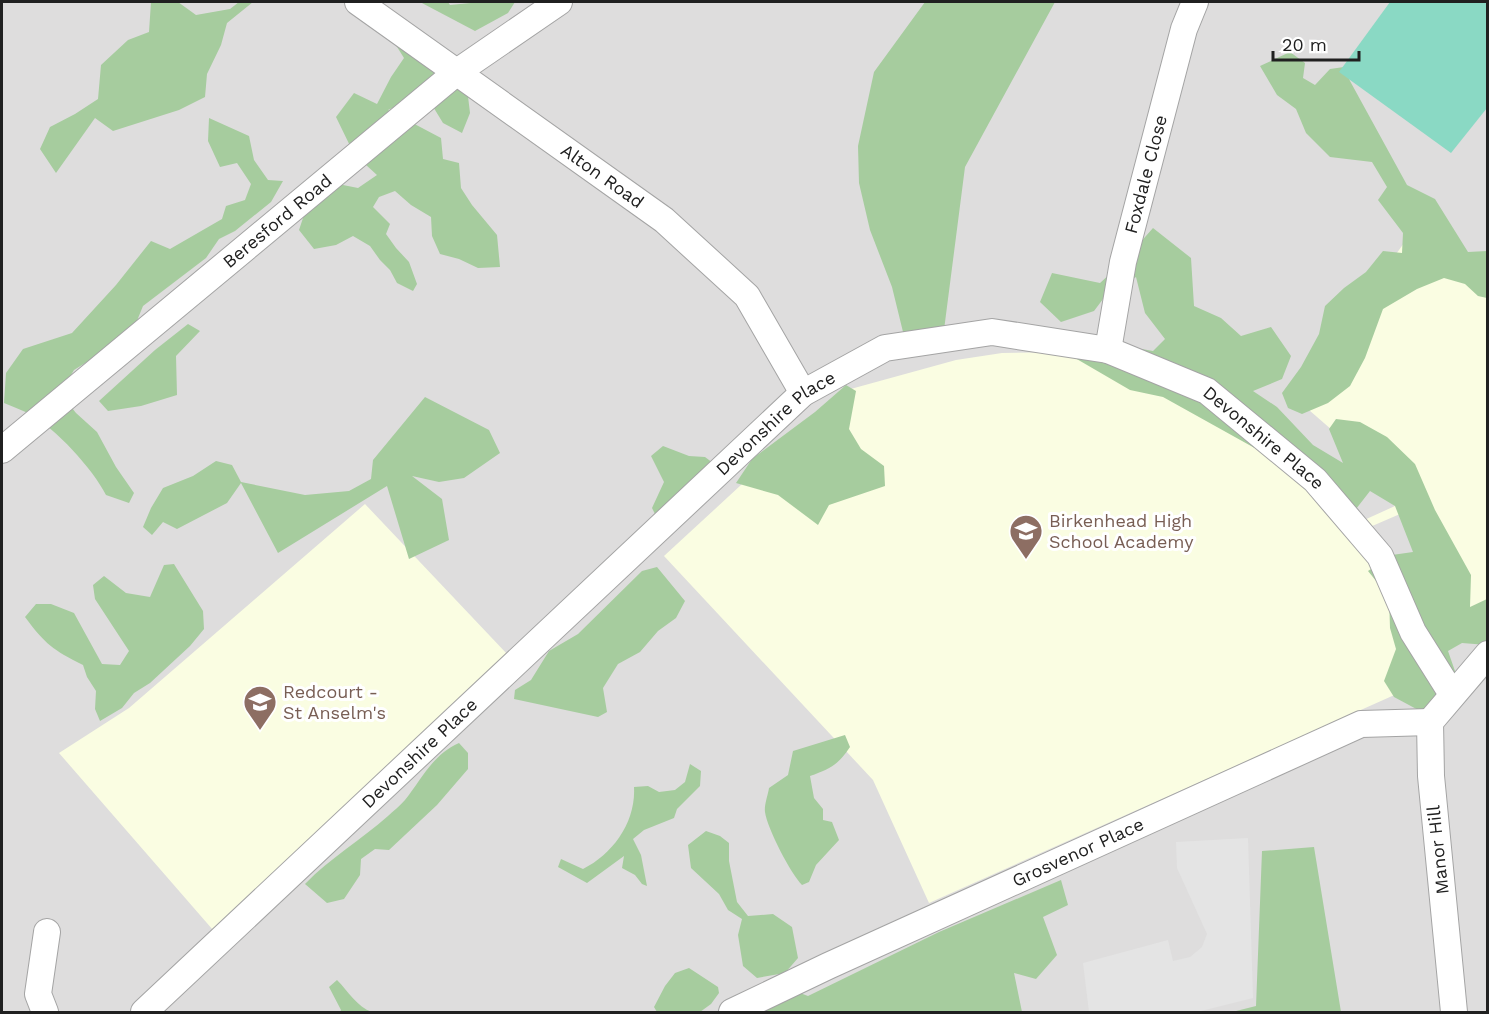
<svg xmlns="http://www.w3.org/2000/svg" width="1489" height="1014" viewBox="0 0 1489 1014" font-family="'Work Sans',sans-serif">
<rect width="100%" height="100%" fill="#f0eee7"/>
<!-- residential -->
<path fill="#dedddd" d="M2,2H1487V1012H2Z"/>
<!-- education -->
<path fill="#fafde2" d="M1419,222L1487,269V625L1479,635L1400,514L1363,530L1428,680L929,903L873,780L664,556L791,439L847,390L956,360L1002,353L1069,352L1148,365L1362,521L1395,506L1332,430L1294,397Z
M365,504L508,655L213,930L59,753L129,708Z"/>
<!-- forest -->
<path fill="#a6cc9e" d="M151,2H178L196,15L230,9L239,2H253L227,23L221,45L207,74L205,97L179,110L113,131L95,118L56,173L40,149L50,127L75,114L98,99L101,65L128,40L149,32Z
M420,2H448L450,5L481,2H515L508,13L475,31Z
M925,2H1055L965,167L944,330L904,336L892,287L870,230L859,183L858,146L874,72Z
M394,42L428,62L446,92L467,88L470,113L462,133L443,123L432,105L409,100L388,110L441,138L443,159L459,163L461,188L472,205L497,235L500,267L478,268L459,259L440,254L432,236L431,217L411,205L395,191L379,197L373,207L390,224L386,234L396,248L409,262L417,284L413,291L397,283L390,270L380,260L370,246L353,236L336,245L314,249L299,230L307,206L338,184L358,188L377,175L354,154L336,117L354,93L377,104L391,77L404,58Z
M1290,52L1305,63L1303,78L1315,85L1330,69L1344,67L1350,81L1407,185L1435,199L1468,252L1487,251V298L1478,296L1465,284L1444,278L1417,289L1383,309L1365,358L1350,386L1328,403L1302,414L1288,408L1282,393L1301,367L1319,334L1325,306L1344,288L1366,272L1383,251L1402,253L1403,233L1378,200L1387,187L1372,162L1330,157L1306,133L1296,109L1277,95L1260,66Z
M209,118L249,136L254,160L268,180L283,181L271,202L235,231L219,239L206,258L143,306L134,328L106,350L74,370L60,393L76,413L97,432L116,467L134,493L129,503L106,495C93,469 55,428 30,414C22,410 13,407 4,403L6,373L23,349L72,333L116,285L151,241L170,249L222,219L226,206L245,200L251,184L237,163L220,167L208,141Z
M1153,228L1191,258L1194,306L1221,318L1241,336L1271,327L1291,356L1282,379L1253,391L1277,407L1313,445L1343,463L1329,429L1336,419L1360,422L1387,437L1415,464L1435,510L1471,575L1470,607L1487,599V645L1462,643L1448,651L1456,674L1422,712L1394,697L1384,681L1396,649L1390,628L1389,597L1368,571L1392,555L1413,552L1395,506L1370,491L1356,509L1294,475L1260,451L1163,397L1130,390L1075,358L1096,341L1153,351L1165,339L1145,313L1136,277L1103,299L1094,311L1061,322L1040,302L1052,273L1100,283L1123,262Z
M188,324L200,331L176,356L177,395L141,406L108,411L99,401L155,350Z
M846,385L856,391L849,429L861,449L884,466L885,486L829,505L818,525L778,495L736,483L752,459L815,412Z
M425,397L489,430L500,453L464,478L439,482L412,476L442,499L449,540L409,559L387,486L278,553L241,483L227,503L177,529L163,522L152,535L143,527L151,508L163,488L193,476L216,461L232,465L241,482L305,495L349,491L371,479L373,460Z
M663,446L689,456L705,457L713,463L656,516L652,508L664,482L651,456Z
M174,564L203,611L204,629L190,646L150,683L134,693L122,708L100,721L95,709L96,691L87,677L83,665C53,650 45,644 25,617L36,604H51L74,613L102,664L120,665L129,651L95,599L93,585L104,576L126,593L150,597L164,565Z
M657,567L685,601L676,618L658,631L640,652L618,664L603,688L607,712L598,717L514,699L515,690L531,680L549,651L578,634L642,571Z
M845,735L850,747C838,765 830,769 810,776L814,798L823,809V820L832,822L839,840L816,865L809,882L802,885C791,874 767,828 765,812C764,805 768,795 769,788L788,775L793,751Z
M459,743L468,753V769L437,805L389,850L375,849L361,859L360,875L344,899L327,903L305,884C330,858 361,840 388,816C393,811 400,806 405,800C422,779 432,755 459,743Z
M690,764L701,771L700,786L677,809L674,818L644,830L633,839L641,855L647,886L642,884L635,875L622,868L624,856L587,883L558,867L561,859L583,869C613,854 636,822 634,787L648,786L659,792L675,790L685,782Z
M706,831L720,836L729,843V861L737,902L748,916L773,914L792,927L798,958L785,973L757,978L743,966L738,935L742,919L728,910L719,894L691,868L688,845Z
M1314,847L1341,1012H1232L1256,1006L1262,851Z
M1061,880L1068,905L1043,917L1057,955L1036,979L1014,973L1022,1012H744L792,990L808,996L939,932Z
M689,968L718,987L719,993L711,1004L700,1012H657L654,1007L665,986L675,973Z
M337,980C348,991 357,1007 372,1012H340L341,1010L329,987Z"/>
<!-- pitch -->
<path fill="#8ad9c4" d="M1390,2H1487V108L1451,153L1339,72Z"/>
<!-- parking -->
<path fill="#e4e4e4" d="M1248,838L1253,998L1197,1012H1089L1083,963L1168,940L1173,961L1190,957L1202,947L1207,934L1177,868L1176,842Z"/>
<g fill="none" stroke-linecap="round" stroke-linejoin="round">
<defs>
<g id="street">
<path id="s1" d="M358,2L664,220L747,296L803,393"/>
<path id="s2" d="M1108,350L1123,262L1184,29L1195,2"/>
<path id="s3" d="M2,450L457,72L559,2"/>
<path d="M45,1012L38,994L47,932"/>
<path id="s4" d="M144,1012L803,393L885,348L992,332L1108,350L1207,391L1315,480L1380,556L1413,632L1452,694"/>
<path id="s5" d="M732,1012L828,966L1361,724L1430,722"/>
<path d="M1454,1012L1431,776L1430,722L1488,654"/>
</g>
</defs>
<!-- street casing -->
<use href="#street" stroke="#a4a4a4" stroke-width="28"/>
<!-- street -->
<use href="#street" stroke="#fff" stroke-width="26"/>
</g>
<!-- icons -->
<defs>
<symbol id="school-pin" viewBox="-11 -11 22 30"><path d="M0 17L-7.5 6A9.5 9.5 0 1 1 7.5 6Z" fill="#8d6e63" stroke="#fff"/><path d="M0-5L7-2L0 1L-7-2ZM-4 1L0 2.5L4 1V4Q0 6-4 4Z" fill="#fff"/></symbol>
</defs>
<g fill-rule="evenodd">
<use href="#school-pin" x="1007" y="512" width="38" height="52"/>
<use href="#school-pin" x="241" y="683" width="38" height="52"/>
</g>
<g text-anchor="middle" stroke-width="6" stroke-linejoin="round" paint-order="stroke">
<!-- street labels -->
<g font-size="18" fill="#202020" stroke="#fff">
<text dy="6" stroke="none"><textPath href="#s2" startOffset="180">Foxdale Close</textPath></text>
<text dy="6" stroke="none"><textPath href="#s1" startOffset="300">Alton Road</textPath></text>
<text dy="6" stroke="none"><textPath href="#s3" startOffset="358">Beresford Road</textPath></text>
<text dy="6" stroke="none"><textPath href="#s4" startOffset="864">Devonshire Place</textPath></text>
<text dy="6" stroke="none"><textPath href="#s4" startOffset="1404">Devonshire Place</textPath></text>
<text dy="6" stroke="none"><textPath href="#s4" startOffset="378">Devonshire Place</textPath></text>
<text transform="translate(1438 850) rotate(-96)" y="6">Manor Hill</text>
<text dy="6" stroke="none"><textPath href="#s5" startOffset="381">Grosvenor Place</textPath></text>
</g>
<!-- education labels -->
<g font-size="18" fill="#785e54" stroke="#fff" text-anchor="start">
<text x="1049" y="527">Birkenhead High<tspan x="1049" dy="21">School Academy</tspan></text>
<text x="283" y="698">Redcourt -<tspan x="283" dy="21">St Anselm's</tspan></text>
</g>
</g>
<!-- border -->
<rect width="1489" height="1014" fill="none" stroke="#202020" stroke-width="6"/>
<!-- scale -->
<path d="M1273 51v9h86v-9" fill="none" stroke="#202020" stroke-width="3"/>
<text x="1282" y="51" font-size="18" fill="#202020" stroke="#ffffff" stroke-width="4.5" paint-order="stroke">20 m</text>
</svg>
